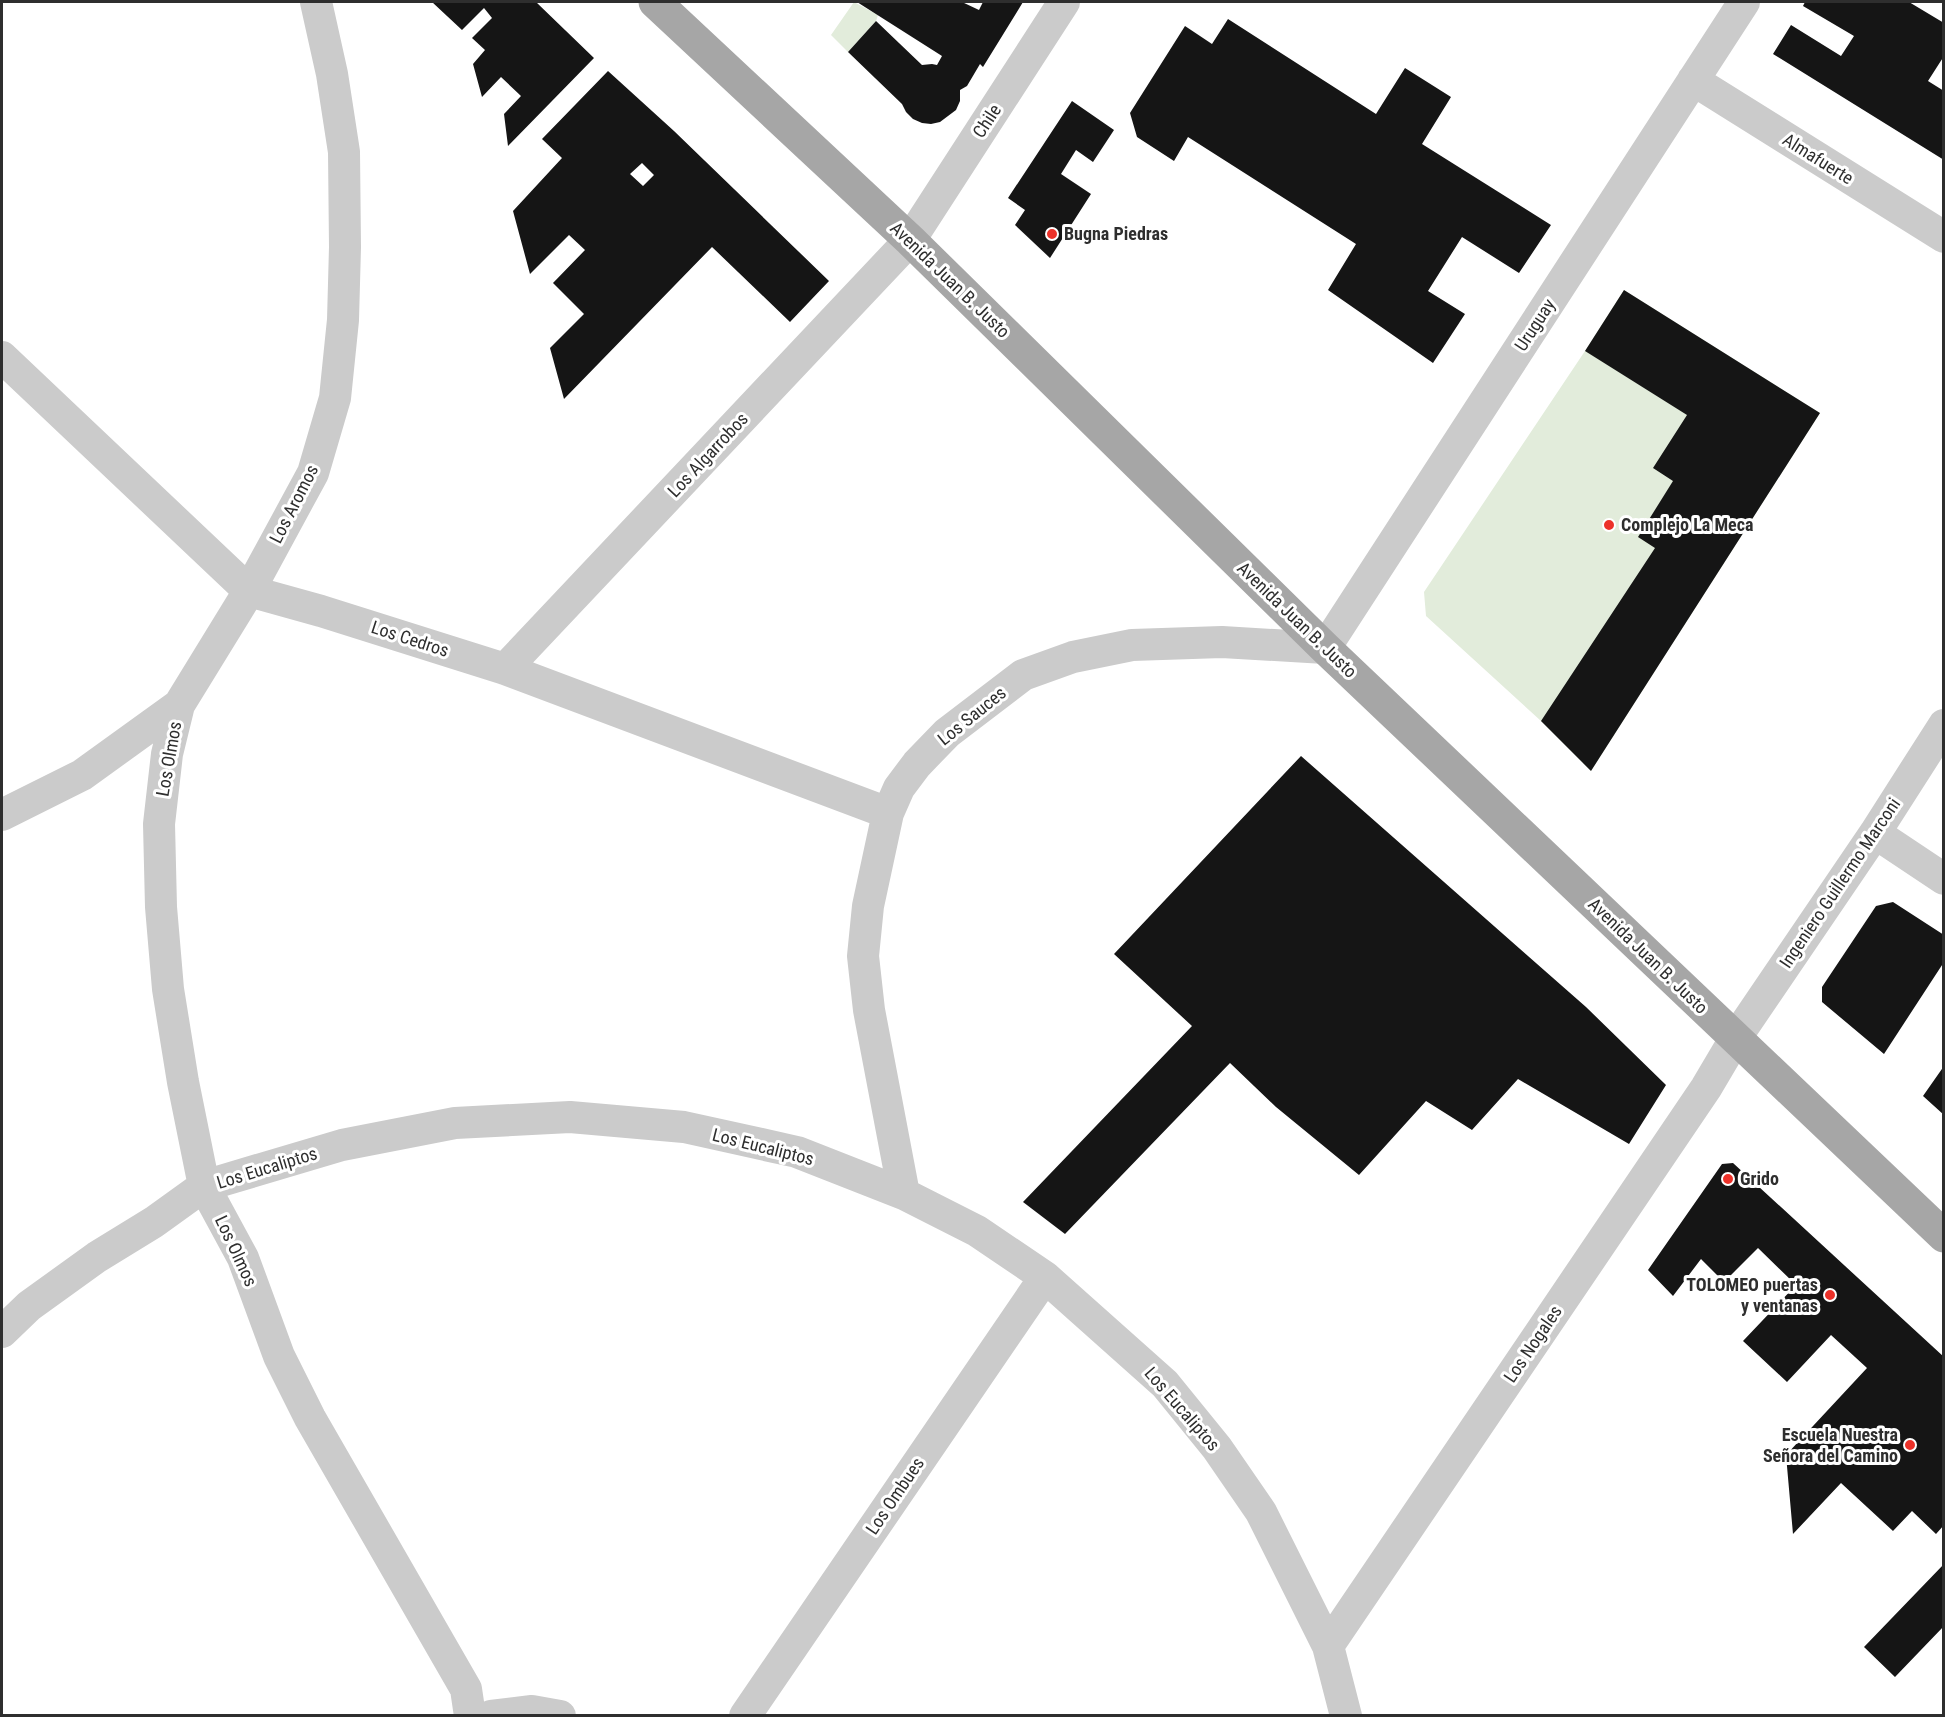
<svg xmlns="http://www.w3.org/2000/svg" width="1945" height="1717" viewBox="0 0 1945 1717" font-family="'Roboto Condensed',sans-serif">
<rect width="100%" height="100%" fill="#fff"/>
<!-- green -->
<path fill="#e2ecdb" d="M854,2L878,15L876,21L848,52L831,35Z
M1624,290L1820,413L1591,771L1541,721L1426,616L1424,592L1585,351Z"/>
<!-- building -->
<path fill="#151515" fill-rule="evenodd" d="M432,2H536L594,58L508,146L504,114L521,96L501,77L482,97L473,64L485,50L472,38L492,18L484,8L462,30Z
M857,2H962L979,10L983,2H1023L983,67L980,64L967,86L960,90V101L956,110L940,122L931,124L922,123L913,119L906,112L902,104L848,52L876,21L922,65L932,64L937,65L942,56Z
M1805,2H1909L1944,23V56L1928,81L1944,91V160L1773,54L1791,25L1841,56L1854,36L1803,6Z
M1228,19L1376,114L1405,68L1451,97L1422,144L1551,225L1519,273L1462,237L1428,291L1465,314L1433,363L1328,290L1356,244L1188,137L1174,161L1137,137L1130,113L1185,26L1212,44Z
M608,71L674,131L829,281L790,322L712,247L564,399L550,348L584,314L553,283L585,250L569,235L530,274L513,211L562,158L542,139ZM642,163L654,175L643,186L630,174Z
M1072,101L1114,130L1093,162L1076,150L1061,174L1091,194L1050,258L1015,225L1025,210L1008,198Z
M1624,290L1820,413L1591,771L1541,721L1655,548L1638,537L1673,481L1653,468L1687,415L1585,351Z
M1301,756L1586,1007L1666,1085L1629,1144L1518,1079L1472,1130L1426,1101L1359,1175L1276,1107L1230,1063L1065,1234L1023,1202L1192,1026L1114,954Z
M1893,902L1944,935V962L1884,1054L1822,1002V987L1876,906Z
M1944,1066V1115L1923,1096Z
M1733,1163L1944,1357V1525L1936,1534L1912,1511L1893,1531L1841,1483L1793,1534L1786,1455L1867,1368L1831,1335L1787,1382L1743,1341L1796,1285L1758,1248L1724,1282L1701,1259L1673,1296L1648,1270L1722,1164Z
M1944,1564V1626L1895,1677L1864,1647Z"/>
<g fill="none" stroke-linecap="round" stroke-linejoin="round">
<!-- street -->
<path stroke="#cbcbcb" stroke-width="32" d="M1693,80L1944,237
M2,357L249,591L321,611L505,669L888,813
M505,669L910,240L1064,2
M179,705L167,754L159,824L161,907L168,989L183,1082L204,1186L243,1258L279,1356L310,1418L466,1689L470,1716
M2,815L82,775L179,705L249,591L313,473L335,398L343,320L345,247L344,152L332,74L316,2
M1875,833L1944,879
M904,1194L869,1010L863,956L868,906L888,813L899,788L917,764L947,733L1023,675L1073,657L1132,645L1222,642L1325,648L1744,2
M2,1332L29,1306L97,1257L154,1222L204,1186L342,1145L455,1123L570,1117L684,1127L797,1152L904,1194L977,1231L1045,1277L1165,1384L1217,1448L1261,1512L1328,1646L1346,1716
M1328,1646L1706,1088L1735,1039L1875,833L1944,725
M491,1716L532,1711L560,1716
M745,1716L1045,1277"/>
<!-- primary -->
<path stroke="#a6a6a6" stroke-width="33" d="M655,2L910,240L1325,648L1944,1236"/>
</g>
<!-- markers -->
<g fill="#ec3129" stroke="#fff" stroke-width="2">
<circle cx="1052" cy="234" r="6"/>
<circle cx="1609" cy="525" r="6"/>
<circle cx="1728" cy="1179" r="6"/>
<circle cx="1830" cy="1295" r="6"/>
<circle cx="1910" cy="1445" r="6"/>
</g>
<g text-anchor="middle" stroke-width="6" stroke-linejoin="round" paint-order="stroke">
<!-- street labels -->
<g font-size="18" fill="#2e2e2e" stroke="#fff">
<text transform="translate(987 121) rotate(-57)" y="6">Chile</text>
<text transform="translate(1818 159) rotate(32)" y="6">Almafuerte</text>
<text transform="translate(950 280) rotate(44)" y="6">Avenida Juan B. Justo</text>
<text transform="translate(1535 325) rotate(-57)" y="6">Uruguay</text>
<text transform="translate(708 455) rotate(-47)" y="6">Los Algarrobos</text>
<text transform="translate(294 504) rotate(-63)" y="6">Los Aromos</text>
<text transform="translate(1297 620) rotate(44)" y="6">Avenida Juan B. Justo</text>
<text transform="translate(410 639) rotate(18)" y="6">Los Cedros</text>
<text transform="translate(972 716) rotate(-39)" y="6">Los Sauces</text>
<text transform="translate(169 759) rotate(-80)" y="6">Los Olmos</text>
<text transform="translate(1840 883) rotate(-56)" y="6">Ingeniero Guillermo Marconi</text>
<text transform="translate(1648 956) rotate(44)" y="6">Avenida Juan B. Justo</text>
<text transform="translate(763 1147) rotate(14)" y="6">Los Eucaliptos</text>
<text transform="translate(267 1168) rotate(-17)" y="6">Los Eucaliptos</text>
<text transform="translate(236 1251) rotate(65)" y="6">Los Olmos</text>
<text transform="translate(1533 1344) rotate(-56)" y="6">Los Nogales</text>
<text transform="translate(1182 1409) rotate(49)" y="6">Los Eucaliptos</text>
<text transform="translate(895 1496) rotate(-56)" y="6">Los Ombues</text>
</g>
<!-- poi labels -->
<g font-size="18" font-weight="bold" fill="#2e2e2e" stroke="#fff" text-anchor="start">
<text x="1064" y="240">Bugna Piedras</text>
<text x="1621" y="531">Complejo La Meca</text>
<text x="1740" y="1185">Grido</text>
<text x="1818" y="1291" text-anchor="end">TOLOMEO puertas<tspan x="1818" dy="21">y ventanas</tspan></text>
<text x="1898" y="1441" text-anchor="end">Escuela Nuestra<tspan x="1898" dy="21">Señora del Camino</tspan></text>
</g>
</g>
<!-- border -->
<rect width="1945" height="1717" fill="none" stroke="#2e2e2e" stroke-width="6"/>
</svg>
